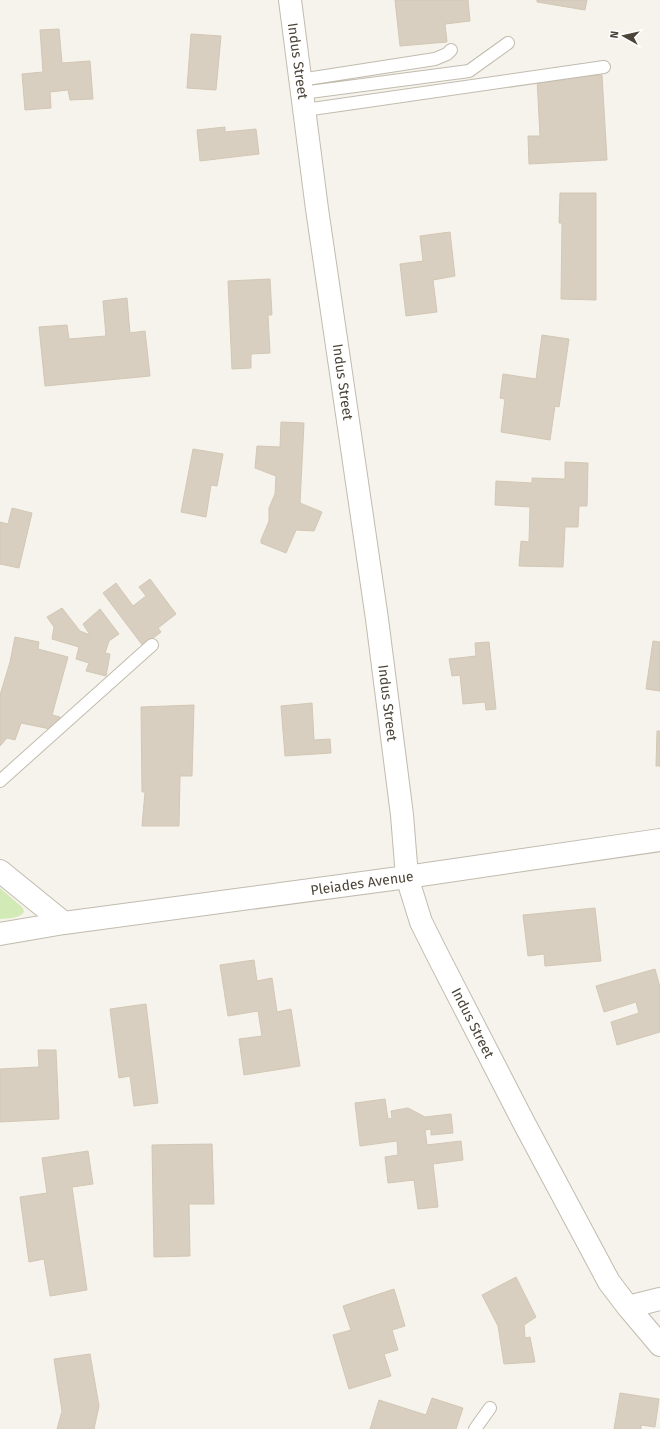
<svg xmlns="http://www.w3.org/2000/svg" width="660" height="1429" viewBox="0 0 660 1429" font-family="'Fira Sans',sans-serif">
<rect width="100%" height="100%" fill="#f6f3ec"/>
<!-- green -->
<path fill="#d2eab5" d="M0,888L23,908L24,912C19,919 8,918 0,919Z"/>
<!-- building -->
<path fill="#d8cfc1" stroke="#d3c7b4" d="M395,0H468L470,21L445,24L447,42L400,46Z
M537,0H587L585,10L537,2Z
M59,29L62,63L90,61L93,99L70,100L68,90L50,92L51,108L25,110L22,74L43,72L40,30Z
M191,34L221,36L216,90L187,88Z
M602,75L607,160L529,164L528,136H540L537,79Z
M225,127V132L256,129L259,154L200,161L197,130Z
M560,193H596V300L561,299L562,223H559Z
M450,232L455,276L433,280L437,312L406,316L400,264L423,261L420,236Z
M270,279L272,315H268L270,353L251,354V368L232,369L228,281Z
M127,298L130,333L145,331L150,376L45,386L39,327L67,325L69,339L106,336L103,301Z
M542,335L569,339L559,407L555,406L550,440L501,432L505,399L500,398L503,374L536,379Z
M281,422L304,423L300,503L322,512L314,531L296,530L286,553L261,543V540L269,521V508L275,494L276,476L255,468L257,446L280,447Z
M193,449L223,454L217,486L211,485L206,517L181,512Z
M565,462L588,463L587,506H579L578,527H565L563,567L519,566L521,541L529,542L530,507L495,505L496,481L532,483V478L565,479Z
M12,508L32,513L19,568L0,564V522L8,524Z
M150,579L176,614L158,628L161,632L143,646L103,593L116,583L133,606L146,596L139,587Z
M62,608L80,631L90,635L83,624L100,609L119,634L109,641L105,653L110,654L106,676L86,671L89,663L76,659L79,647L52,639L54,627L47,617Z
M15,637L39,642L38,649L68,657L52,715L60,717L55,730L21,723L15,740L7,738L0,746V695L10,662Z
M653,641L660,642V691L646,689Z
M489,642L496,709L486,710L485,702L463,704L460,675L452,676L449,659L476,656L475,643Z
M312,703L314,740L330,739L331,753L285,756L281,706Z
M194,705L192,776H180L179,826H142L145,792H142L141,707Z
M657,731H660V766H656Z
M595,908L601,961L545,966L544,954L528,956L523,915Z
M254,960L257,981L272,978L277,1012L291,1009L300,1066L244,1075L239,1039L262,1036L258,1011L228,1016L220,965Z
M655,969L660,987V1032L617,1045L611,1022L639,1013L636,1002L604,1012L596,986Z
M146,1004L158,1103L134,1106L130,1076L119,1078L110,1009Z
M38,1050H56L59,1119L0,1122V1069L39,1067Z
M385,1099L388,1119L392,1118L391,1111L408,1108L425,1117L451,1114L453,1133L431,1135V1129L425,1130L427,1145L461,1141L463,1160L433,1164L438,1207L418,1209L414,1180L388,1183L385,1157L398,1155L397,1141L360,1146L355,1103Z
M212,1144L214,1204H189L190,1256L154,1257L152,1145Z
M88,1151L93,1184L72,1187L87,1290L50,1296L44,1259L29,1262L20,1197L47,1193L42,1158Z
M516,1277L536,1317L524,1325L525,1338L530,1337L535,1362L504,1364L498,1326L482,1295Z
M394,1289L405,1326L392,1330L398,1350L384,1354L391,1376L349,1389L333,1335L351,1330L343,1306Z
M90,1354L99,1406L94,1429H57L62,1411L54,1359Z
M620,1393L659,1399L655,1427L641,1425V1429H614Z
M432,1398L463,1408L456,1429H370L379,1400L426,1415Z"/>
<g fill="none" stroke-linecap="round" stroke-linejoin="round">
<defs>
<path id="service" d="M300,80L435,59L447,54L451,50
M302,93L469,71L508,43
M305,110L604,67
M0,781L152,645
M475,1429L490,1408"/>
<path id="minor" d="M290,0L317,209L377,619L402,815L407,877L421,922L439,958L524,1123L609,1282L628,1307L660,1345
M0,871L64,923
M0,934L64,923L407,877L660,840
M628,1307L660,1299"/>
</defs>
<!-- service casing -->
<use href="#service" stroke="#c2bbae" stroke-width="14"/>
<!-- minor casing -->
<use href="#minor" stroke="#c2bbae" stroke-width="24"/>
<!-- service -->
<use href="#service" stroke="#fff" stroke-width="12"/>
<!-- minor -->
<use href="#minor" stroke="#fff" stroke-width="22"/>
</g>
<g text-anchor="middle" stroke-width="3.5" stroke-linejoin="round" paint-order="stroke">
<!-- street labels -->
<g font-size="14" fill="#4b4439" stroke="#fff">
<text transform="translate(298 61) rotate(82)" y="5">Indus Street</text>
<text transform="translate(343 382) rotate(82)" y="5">Indus Street</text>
<text transform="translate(388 703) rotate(83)" y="5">Indus Street</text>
<text transform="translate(362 883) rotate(-8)" y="5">Pleiades Avenue</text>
<text transform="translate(473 1023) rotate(63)" y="5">Indus Street</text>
</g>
</g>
<!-- north arrow -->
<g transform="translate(624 36) rotate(278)" stroke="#ffffff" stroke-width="3" paint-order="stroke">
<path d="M0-3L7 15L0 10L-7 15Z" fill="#4b4439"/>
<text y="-6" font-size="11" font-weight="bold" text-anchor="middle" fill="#4b4439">N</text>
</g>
</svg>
